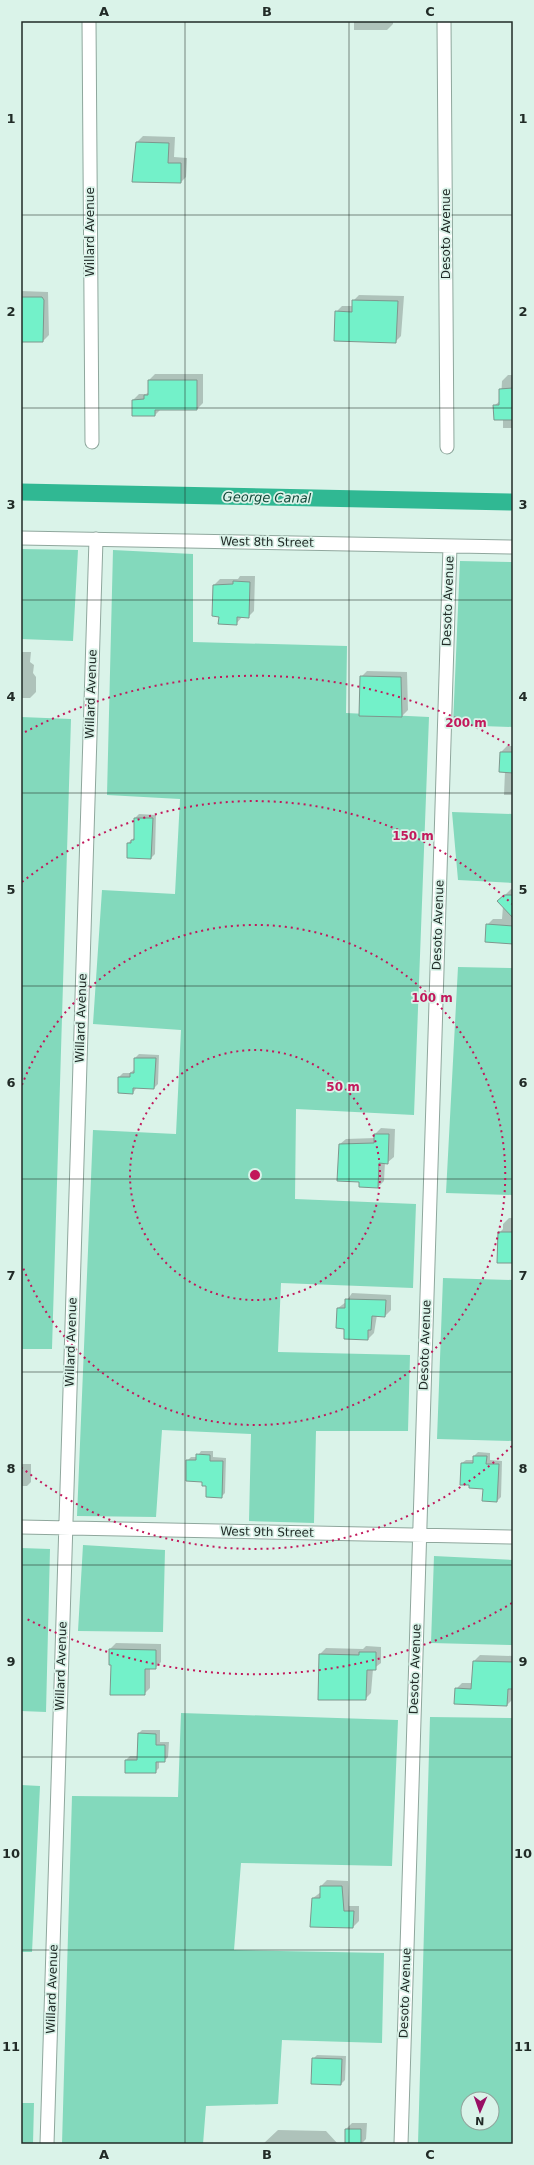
<svg xmlns="http://www.w3.org/2000/svg" width="534" height="2165" viewBox="0 0 534 2165" font-family="'DejaVu Sans',sans-serif">
<rect width="100%" height="100%" fill="#daf3e9"/>
<!-- green -->
<path fill="#83d9bc" fill-rule="evenodd" d="M21,549L78,550L73,641L21,639Z
M113,550L193,554V642L347,646L346,713L429,717L414,1115L296,1109L295,1199L416,1204L413,1288L281,1283L278,1352L410,1355L408,1431H316L314,1523L249,1521L251,1434L162,1430L156,1517L77,1516L93,1130L176,1134L181,1030L93,1024L102,890L175,894L180,799L107,795Z
M460,561L513,562V727L453,725Z
M21,717L71,719L52,1349H21Z
M452,812L513,814V883L458,880Z
M458,967L513,968V1195L446,1193Z
M443,1278L513,1280V1441L437,1439Z
M83,1545L165,1550L163,1632L78,1631Z
M21,1548L50,1549L46,1712L21,1711Z
M434,1556L513,1560V1645L431,1643Z
M181,1713L398,1720L392,1866L241,1863L234,1950L384,1953L382,2043L282,2040L278,2104L206,2106L203,2144H62L72,1796L178,1797Z
M430,1717L513,1718V2144H418ZM468,2099H492V2123H468Z
M21,1785L40,1786L32,1952H21Z
M21,2103H34L33,2144H21Z"/>
<!-- shadow -->
<path fill="#0003" d="M354,21H393V24L387,30H354Z
M143,136L175,137L174,157L187,158L186,177L181,182L137,142Z
M21,291L48,292L49,335L43,341H21Z
M359,295L404,296L401,336L395,342L336,312L342,306H353V301Z
M155,374H203V403L197,409H161L155,415L133,400L139,394H146L149,392V380Z
M508,375H513V428H503V419L494,406L501,400L502,381Z
M240,576H255L254,611L248,617H242L236,624L214,585L220,579H238Z
M21,652H31L30,662L34,665L33,673L36,677V692L30,698H21Z
M367,671L407,672L408,710L402,716L361,677Z
M507,746H513V795H504L505,771L501,752Z
M139,814L156,815L155,854L151,858L128,843L135,837V818Z
M511,889H513V943L487,925L493,919H502L503,906L499,901Z
M139,1054L159,1055L158,1084L154,1088L137,1087L133,1093L119,1077L123,1073H130L135,1069V1058Z
M381,1128L395,1129L394,1157L388,1162H385L384,1181L378,1187L360,1181L340,1144L346,1139L375,1138V1134Z
M509,1218H513V1262L499,1233L503,1229V1224Z
M352,1293L391,1295V1310L385,1316L377,1315L374,1333L368,1339L345,1328L338,1308L346,1302Z
M201,1451H213V1457L226,1458L225,1493L221,1497L207,1485L187,1461L191,1457H197Z
M478,1452L490,1453V1460L502,1461L501,1497L497,1501L462,1463L466,1460H474V1456Z
M21,1464H31V1482L27,1486H21Z
M116,1643L161,1644V1662L155,1668H150V1688L144,1694L112,1664L110,1649Z
M366,1646L381,1647V1663L373,1669L371,1693L365,1699L320,1654L326,1648L363,1649Z
M480,1655L513,1656V1699L507,1705L456,1689L462,1683H472L474,1661Z
M142,1730H160V1742H169L168,1757L164,1761H159V1768L155,1772L126,1760L130,1756H138V1734Z
M327,1880L348,1881L349,1906H359V1921L353,1927L313,1898L321,1892V1886Z
M317,2055L346,2056L345,2080L341,2084L313,2059Z
M352,2123H367L366,2139L361,2144H346V2129Z
M278,2130L326,2131L338,2144H263Z"/>
<g fill="none" stroke-linecap="round" stroke-linejoin="round">
<!-- canal -->
<path stroke="#30b893" stroke-width="17" d="M21,492L513,502"/>
</g>
<!-- building -->
<path fill="#73f1c9" stroke="#7e968d" d="M136,142L169,143L168,163H181V183L132,182Z
M21,297H42L44,300L43,342H21Z
M352,300L398,301L396,343L334,341L335,311L352,312Z
M148,380H197V410H155V416H132V400L144,399V395H148Z
M513,388V420H494L493,405H499V389Z
M233,581L250,582L249,618L237,617V625L218,624L219,617L212,616L213,585L233,584Z
M360,676L401,677L402,717L359,716Z
M500,752H513V773L499,772Z
M134,818H153L151,859L127,858V843H131V840H134Z
M504,895H513V918L497,901Z
M486,924L513,926V944L485,942Z
M134,1058H156L154,1089L133,1088V1094L118,1093V1077H130V1073H134Z
M374,1134H389L388,1164L379,1163L378,1188L359,1187V1182L337,1181L339,1144L374,1143Z
M498,1232H513V1263H497Z
M345,1299L386,1300L385,1317L372,1316L371,1330H368V1340L344,1339V1329L336,1328L337,1308H345Z
M196,1454L210,1455V1461H223L222,1498L206,1497V1486H202V1482L186,1481V1460H196Z
M473,1456H487L486,1464H499L497,1502L482,1501L483,1489L469,1488V1485H460L461,1463H473Z
M109,1649L156,1650V1669H145V1695H110L111,1665H109Z
M359,1652H376V1670H367L366,1700H318L319,1654L359,1655Z
M473,1661L513,1662V1689H508L507,1706L454,1704L455,1688L471,1689Z
M138,1733L156,1734V1745H165V1762H156V1773H125V1760H137Z
M320,1886H342L344,1911H354L353,1928L310,1927L312,1898H320Z
M312,2058L342,2059L341,2085L311,2084Z
M345,2129H361V2144H345Z"/>
<g fill="none" stroke-linecap="round" stroke-linejoin="round">
<defs>
<path id="street" d="M89,21L92,442
M444,21L447,447
M21,538L513,547
M21,1527L513,1537
M47,2144L96,539
M401,2144L450,546"/>
</defs>
<!-- street casing -->
<use href="#street" stroke="#8fa79d" stroke-width="15"/>
<!-- street -->
<use href="#street" stroke="#fff" stroke-width="13"/>
</g>
<!-- grid -->
<path fill="none" stroke="#212b27" stroke-width="1" stroke-opacity="0.55" d="M185,21V2144M349,21V2144M21,215H513M21,408H513M21,600H513M21,793H513M21,986H513M21,1179H513M21,1372H513M21,1565H513M21,1757H513M21,1950H513"/>
<!-- distance rings -->
<g fill="none" stroke="#c2185b" stroke-width="2" stroke-dasharray="2 4">
<circle cx="255" cy="1175" r="125"/>
<path d="M22 1085A250 250 0 1 1 22 1265"/>
<path d="M512 1446A374 374 0 0 1 22 1468M22 882A374 374 0 0 1 512 904"/>
<path d="M512 1603A499 499 0 0 1 25 1618M25 732A499 499 0 0 1 512 747"/>
</g>
<g text-anchor="middle" stroke-width="3.5" stroke-linejoin="round" paint-order="stroke">
<!-- street labels -->
<g font-size="12" fill="#212b27" stroke="#daf3e9">
<text transform="translate(90 232) rotate(-90)" y="4">Willard Avenue</text>
<text transform="translate(446 234) rotate(-90)" y="4">Desoto Avenue</text>
<text transform="translate(267 542) rotate(1)" y="4">West 8th Street</text>
<text transform="translate(448 601) rotate(-88)" y="4">Desoto Avenue</text>
<text transform="translate(91 694) rotate(-88)" y="4">Willard Avenue</text>
<text transform="translate(438 925) rotate(-88)" y="4">Desoto Avenue</text>
<text transform="translate(81 1018) rotate(-88)" y="4">Willard Avenue</text>
<text transform="translate(71 1342) rotate(-88)" y="4">Willard Avenue</text>
<text transform="translate(425 1345) rotate(-88)" y="4">Desoto Avenue</text>
<text transform="translate(267 1532) rotate(1)" y="4">West 9th Street</text>
<text transform="translate(61 1666) rotate(-88)" y="4">Willard Avenue</text>
<text transform="translate(415 1669) rotate(-88)" y="4">Desoto Avenue</text>
<text transform="translate(52 1989) rotate(-88)" y="4">Willard Avenue</text>
<text transform="translate(405 1993) rotate(-88)" y="4">Desoto Avenue</text>
</g>
<!-- water labels -->
<g font-size="13" font-style="italic" fill="#124939" stroke="#daf3e9">
<text transform="translate(267 497) rotate(1)" y="5">George Canal</text>
</g>
</g>
<circle cx="255" cy="1175" r="6" fill="#c2185b" stroke="#daf3e9" stroke-width="2"/>
<g font-size="12" text-anchor="middle" font-weight="bold" fill="#c2185b" stroke="#daf3e9" stroke-width="3.5" stroke-linejoin="round" paint-order="stroke">
<text x="466" y="727">200 m</text>
<text x="413" y="840">150 m</text>
<text x="432" y="1002">100 m</text>
<text x="343" y="1091">50 m</text>
</g>
<!-- border -->
<rect width="534" height="2165" fill="none" stroke="#daf3e9" stroke-width="44"/>
<!-- north arrow -->
<g transform="translate(480 2111) rotate(182)"><circle r="19" fill="#daf3e9" stroke="#90a39b"/>
<path d="M0-3L7 15L0 10L-7 15Z" fill="#981064"/>
<text y="-6" font-size="11" font-weight="bold" text-anchor="middle" fill="#212b27">N</text>
</g>
<rect x="22" y="22" width="490" height="2121" fill="none" stroke="#212b27" stroke-width="1.5"/>
<g font-size="13" text-anchor="middle" font-weight="bold" fill="#212b27">
<text x="104" y="16">A</text>
<text x="267" y="16">B</text>
<text x="430" y="16">C</text>
<text x="11" y="123">1</text>
<text x="523" y="123">1</text>
<text x="11" y="316">2</text>
<text x="523" y="316">2</text>
<text x="11" y="509">3</text>
<text x="523" y="509">3</text>
<text x="11" y="701">4</text>
<text x="523" y="701">4</text>
<text x="11" y="894">5</text>
<text x="523" y="894">5</text>
<text x="11" y="1087">6</text>
<text x="523" y="1087">6</text>
<text x="11" y="1280">7</text>
<text x="523" y="1280">7</text>
<text x="11" y="1473">8</text>
<text x="523" y="1473">8</text>
<text x="11" y="1666">9</text>
<text x="523" y="1666">9</text>
<text x="11" y="1858">10</text>
<text x="523" y="1858">10</text>
<text x="11" y="2051">11</text>
<text x="523" y="2051">11</text>
<text x="104" y="2159">A</text>
<text x="267" y="2159">B</text>
<text x="430" y="2159">C</text>
</g>
</svg>
